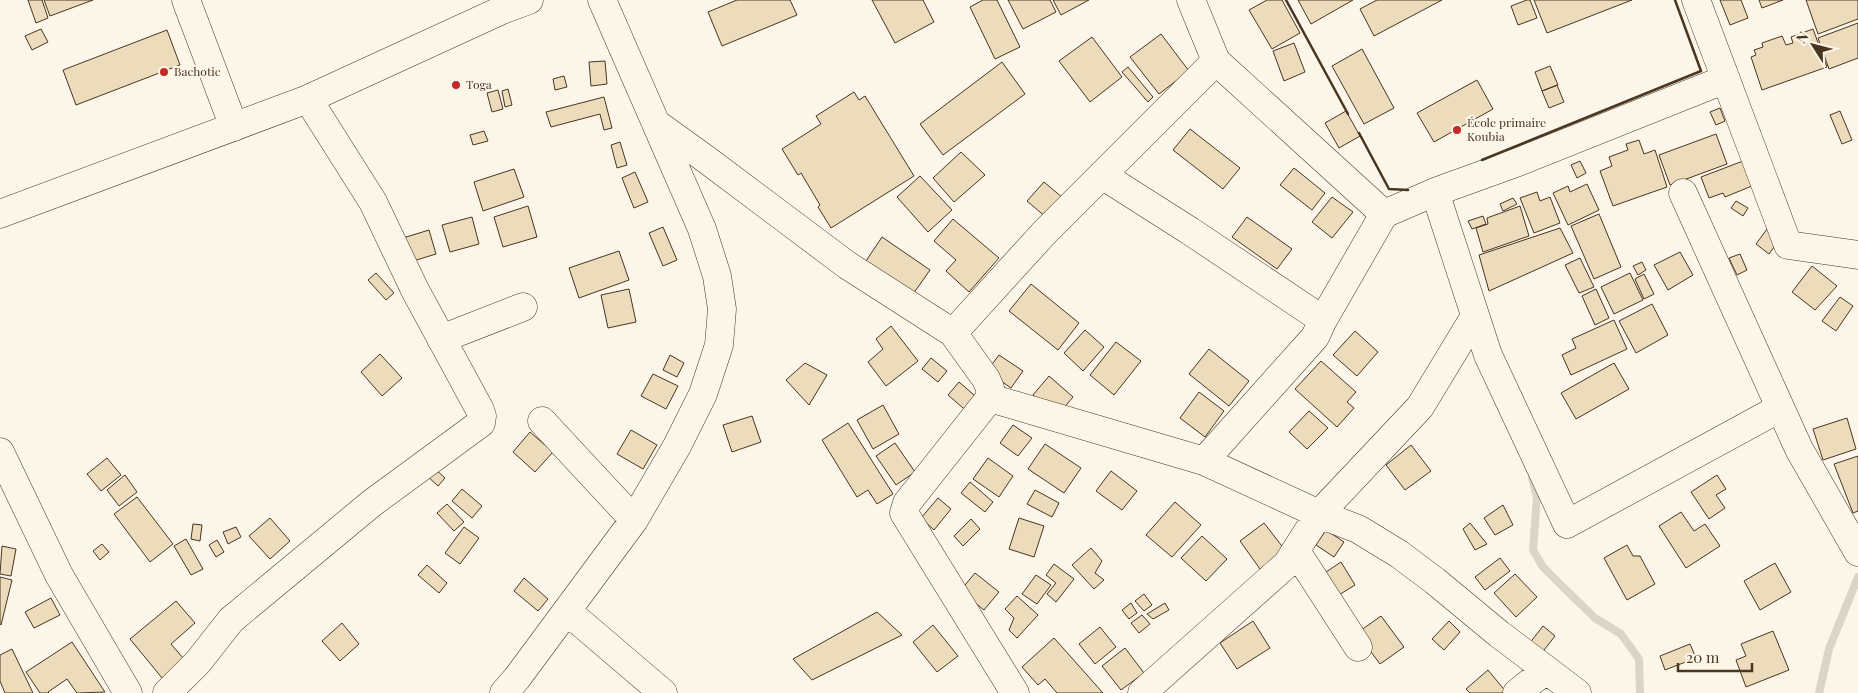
<svg xmlns="http://www.w3.org/2000/svg" width="1858" height="693" viewBox="0 0 1858 693" font-family="'Playfair Display',serif">
<rect width="100%" height="100%" fill="#fbf6e9"/>
<g fill="none" stroke-linecap="round" stroke-linejoin="round">
<!-- stream -->
<path stroke="#dcd4c6" stroke-width="8" d="M1532,478L1537,497L1533,550L1543,567L1564,588L1595,618L1621,634L1639,659L1640,693
M1819,693L1829,649L1858,577"/>
</g>
<!-- building -->
<path fill="#ecdcbc" stroke="#4a3520" d="M28,0H42L48,18L36,23Z
M44,0H93L50,16Z
M737,0H790L797,15L722,46L708,12Z
M872,0H923L934,22L895,43Z
M983,0H997L1020,47L995,59L970,7Z
M1008,0H1050L1056,12L1023,29Z
M1053,0H1089L1061,15Z
M1267,0H1282L1300,33L1272,49L1249,10Z
M1298,0H1353L1311,24Z
M1377,0H1442L1374,36L1360,9Z
M1527,0H1530L1537,18L1518,25L1511,6Z
M1534,0H1632L1547,33Z
M1720,0H1741L1748,18L1730,25Z
M1759,0H1783L1762,8Z
M1806,0H1858V19L1818,34Z
M1858,23V58L1829,69L1818,38Z
M41,29L48,42L32,50L25,36Z
M1813,29L1827,67L1762,90L1751,57L1756,55L1754,50L1763,47L1762,43L1782,36L1786,45L1793,43L1791,37Z
M167,30L180,65L76,105L63,70Z
M1161,34L1189,71L1159,94L1130,57Z
M1092,37L1122,77L1090,102L1059,61Z
M1294,43L1305,72L1284,81L1273,51Z
M1362,49L1394,108L1364,124L1332,66Z
M605,61L607,84L591,86L589,62Z
M1002,62L1025,94L943,155L920,124Z
M1550,66L1558,85L1542,91L1535,72Z
M1128,67L1153,97L1148,102L1122,72Z
M564,76L567,87L555,90L553,79Z
M1477,80L1493,109L1434,142L1417,113Z
M1557,85L1564,102L1549,108L1542,91Z
M508,89L512,105L505,107L502,91Z
M498,90L503,109L492,112L487,93Z
M854,92L859,100L865,96L914,176L831,228L818,207L820,205L801,173L798,175L782,149L821,124L816,116Z
M604,97L612,128L604,130L600,114L551,127L546,112Z
M1720,108L1725,121L1716,125L1710,112Z
M1346,111L1360,136L1339,148L1325,123Z
M1840,111L1852,140L1842,144L1830,115Z
M1190,129L1240,168L1223,189L1173,150Z
M484,131L488,141L473,145L470,135Z
M1716,134L1727,164L1670,185L1659,155Z
M1639,140L1644,154L1655,150L1667,187L1613,206L1600,171L1612,166L1609,157L1628,150L1626,144Z
M620,142L627,165L617,168L611,145Z
M961,152L985,175L954,202L933,178Z
M1580,161L1586,173L1577,178L1571,165Z
M1743,161L1752,186L1725,197L1723,193L1709,198L1701,177Z
M1294,168L1325,193L1312,210L1280,185Z
M514,169L524,197L483,211L474,182Z
M635,172L648,202L634,208L622,178Z
M920,176L952,210L928,232L897,197Z
M1044,182L1063,198L1047,218L1027,201Z
M1587,184L1599,210L1568,225L1553,193L1568,186L1570,192Z
M1537,192L1540,201L1550,197L1560,223L1534,233L1520,198Z
M1332,197L1353,212L1332,238L1312,222Z
M1513,198L1517,204L1503,211L1500,204Z
M1736,201L1748,208L1743,216L1731,208Z
M528,206L537,237L503,247L494,217Z
M1520,206L1529,236L1483,252L1476,228L1488,224L1487,218Z
M1599,214L1621,267L1594,279L1571,226Z
M1483,216L1486,224L1472,229L1468,221Z
M472,217L479,244L450,252L442,225Z
M1247,217L1292,249L1277,269L1232,237Z
M953,219L999,258L969,292L946,271L956,260L934,241Z
M663,227L677,260L663,266L649,233Z
M1560,228L1573,253L1489,291L1479,255Z
M1767,229L1780,239L1769,254L1756,244Z
M429,230L436,254L410,262L403,238Z
M882,237L930,270L911,297L864,264Z
M619,251L629,280L579,298L569,268Z
M1680,252L1693,275L1668,290L1654,265Z
M1740,254L1747,270L1737,275L1729,258Z
M1580,258L1594,287L1579,293L1565,265Z
M1642,262L1646,270L1638,275L1633,266Z
M1812,266L1837,286L1815,310L1792,292Z
M376,273L394,293L386,300L368,280Z
M1630,273L1643,300L1614,314L1601,287Z
M1644,274L1654,294L1644,299L1635,279Z
M1031,284L1079,323L1058,350L1009,311Z
M629,289L636,322L608,328L601,295Z
M1596,289L1609,318L1595,325L1582,296Z
M1840,297L1853,306L1836,331L1822,321Z
M1652,304L1668,335L1636,353L1619,321Z
M1614,320L1627,349L1571,375L1562,355L1576,348L1572,339Z
M891,326L918,361L886,386L868,362L883,349L876,339Z
M1085,330L1104,347L1083,371L1064,353Z
M1355,331L1378,352L1357,376L1333,355Z
M1116,342L1141,361L1114,395L1090,375Z
M1209,349L1249,381L1229,406L1189,374Z
M380,354L402,378L382,396L361,372Z
M670,355L684,363L677,377L663,370Z
M999,355L1023,371L1011,388L987,371Z
M931,358L947,371L938,382L922,369Z
M1321,361L1356,392L1347,402L1354,408L1337,427L1295,389Z
M805,363L827,375L809,405L786,380Z
M1614,363L1629,389L1576,419L1561,393Z
M653,374L678,386L666,409L641,396Z
M1049,376L1073,397L1057,416L1033,395Z
M959,382L981,401L970,414L948,395Z
M1199,392L1224,411L1205,437L1180,418Z
M883,405L899,434L873,449L857,420Z
M1309,411L1328,428L1307,449L1289,432Z
M752,416L761,442L732,452L723,425Z
M1847,418L1856,449L1823,460L1813,429Z
M848,423L893,494L877,504L868,490L857,497L822,440Z
M1013,425L1032,438L1018,456L1000,443Z
M631,430L657,445L643,469L617,454Z
M530,432L553,452L535,472L513,452Z
M895,443L915,472L896,485L876,456Z
M1045,444L1081,468L1064,493L1028,469Z
M1411,445L1431,471L1405,490L1386,465Z
M1858,456V511L1853,513L1834,464Z
M107,458L121,475L101,491L87,474Z
M988,458L1013,476L999,497L973,479Z
M432,466L445,478L438,486L425,474Z
M1111,471L1137,491L1122,510L1096,491Z
M125,475L137,492L119,506L107,490Z
M1717,475L1726,489L1716,495L1725,508L1709,519L1691,492Z
M970,482L993,502L985,512L961,493Z
M462,489L482,506L472,518L452,501Z
M1035,490L1059,503L1052,517L1027,504Z
M137,497L173,544L150,562L114,514Z
M938,498L951,509L934,530L921,518Z
M1175,502L1201,525L1172,557L1146,535Z
M447,504L464,522L454,531L437,513Z
M1503,505L1513,525L1495,535L1484,518Z
M1681,512L1694,531L1705,524L1720,546L1686,568L1659,526Z
M270,518L290,541L270,559L249,536Z
M1019,518L1044,526L1034,557L1009,549Z
M971,519L980,529L963,546L954,536Z
M1264,523L1285,550L1260,569L1240,541Z
M1470,523L1487,544L1475,550L1463,529Z
M193,524L202,525L200,541L191,539Z
M236,527L241,537L228,544L223,532Z
M464,527L479,538L460,564L445,553Z
M1326,530L1344,542L1334,557L1316,545Z
M1202,536L1227,559L1206,581L1181,558Z
M186,539L203,569L191,575L174,546Z
M217,540L224,552L216,557L209,545Z
M102,544L109,552L100,560L93,551Z
M1627,545L1633,556H1640L1655,584L1627,600L1604,558Z
M2,546L16,549L11,576L0,574Z
M1091,548L1102,561L1095,573L1104,580L1094,589L1072,565Z
M1500,558L1510,571L1485,590L1475,577Z
M1341,562L1355,585L1334,598L1320,576Z
M1775,563L1791,592L1760,610L1744,581Z
M1054,564L1074,579L1056,602L1047,594L1056,583L1046,575Z
M427,565L447,583L439,593L418,575Z
M975,573L999,592L984,610L960,591Z
M1515,574L1537,597L1516,617L1494,593Z
M1036,575L1051,585L1037,604L1022,594Z
M0,577L12,580L1,625L0,624Z
M524,578L548,599L538,611L514,591Z
M1144,594L1152,605L1144,611L1135,601Z
M1017,596L1038,615L1017,638L1009,630L1014,618L1005,609Z
M51,598L60,615L34,628L25,612Z
M176,601L195,623L171,644L189,665L167,684L130,639Z
M1131,603L1137,613L1129,619L1122,610Z
M1165,603L1169,610L1153,619L1147,614Z
M877,612L902,635L812,680L793,659Z
M1142,615L1150,624L1139,633L1131,623Z
M1381,616L1404,647L1380,664L1357,633Z
M1253,621L1270,648L1237,669L1220,643Z
M1449,621L1460,632L1444,650L1432,639Z
M342,623L359,644L340,661L322,641Z
M933,625L958,656L937,672L913,642Z
M1543,626L1555,636L1537,659L1525,649Z
M1100,627L1116,647L1095,664L1079,644Z
M1773,631L1789,670L1746,687L1736,660L1746,656L1741,644Z
M1054,638L1103,693H1057L1045,679L1038,685L1022,667Z
M72,642L105,692L77,693L67,679L48,692L49,693H40L26,672Z
M1690,644L1696,658L1665,670L1660,656Z
M1125,648L1144,673L1121,690L1102,666Z
M12,649L33,693H5L0,681V655Z
M1488,670L1507,693H1470L1466,689Z"/>
<g fill="none" stroke-linecap="round" stroke-linejoin="round">
<defs>
<path id="minor" d="M186,0L234,127
M1191,0L1216,61L1384,214
M1696,0L1788,245L1858,255
M657,124L707,160L847,265L953,333L986,379L990,388V398L1204,461L1319,514L1358,529L1399,554L1435,581L1499,634L1577,693
M1102,175L1190,231L1323,320
M1435,192L1488,355L1567,524L1780,408
M1683,193L1799,449L1858,552
M953,333L1044,233L1216,61
M441,339L523,307
M990,398L907,503L904,513L1015,693
M542,421L634,520
M0,452L59,575L128,693
M1204,461L1315,337L1323,320L1384,214L1435,192L1518,162L1726,79
M1296,551L1358,647
M567,611L663,693
M167,693L198,662L231,620L372,503L481,423L482,416L480,410L415,290L373,202L308,99
M504,693L517,678L634,520L677,446L703,394L719,345L722,309L717,276L702,229L602,0
M1142,693L1287,564L1319,514L1420,407L1475,316
M1517,693L1546,670"/>
<path id="major" d="M0,214L308,99L502,10L529,0"/>
</defs>
<!-- minor casing -->
<use href="#minor" stroke="#4a3520" stroke-width="29"/>
<!-- major casing -->
<use href="#major" stroke="#4a3520" stroke-width="29"/>
<!-- minor -->
<use href="#minor" stroke="#fbf6e9" stroke-width="28"/>
<!-- major -->
<use href="#major" stroke="#fbf6e9" stroke-width="28"/>
<!-- wall -->
<path stroke="#4a3520" stroke-width="2.5" d="M1286,0L1348,114
M1359,133L1389,189L1408,190
M1482,160L1701,71L1675,0"/>
</g>
<!-- markers -->
<g fill="#c62828" stroke="#fbf6e9" stroke-width="2">
<circle cx="164" cy="72" r="5"/>
<circle cx="456" cy="85" r="5"/>
<circle cx="1457" cy="130" r="5"/>
</g>
<g text-anchor="middle" stroke-width="4" stroke-linejoin="round" paint-order="stroke">
<!-- poi labels -->
<g font-size="12" fill="#4a3520" stroke="#fbf6e9" text-anchor="start">
<text x="174" y="76">Bachotic</text>
<text x="466" y="89">Toga</text>
<text x="1467" y="127">École primaire<tspan x="1467" dy="14">Koubia</tspan></text>
</g>
</g>
<!-- north arrow -->
<g transform="translate(1813 45) rotate(306)" stroke="#fbf6e9" stroke-width="4" paint-order="stroke">
<path d="M0-4L9 19L0 12L-9 19Z" fill="#4a3520"/>
<text y="-8" font-size="14" font-weight="bold" text-anchor="middle" fill="#4a3520">N</text>
</g>
<!-- scale -->
<path d="M1678 663v8h74v-8" fill="none" stroke="#4a3520" stroke-width="2.5"/>
<text x="1686" y="663" font-size="15" fill="#4a3520" stroke="#fbf6e9" stroke-width="4" paint-order="stroke">20 m</text>
</svg>
